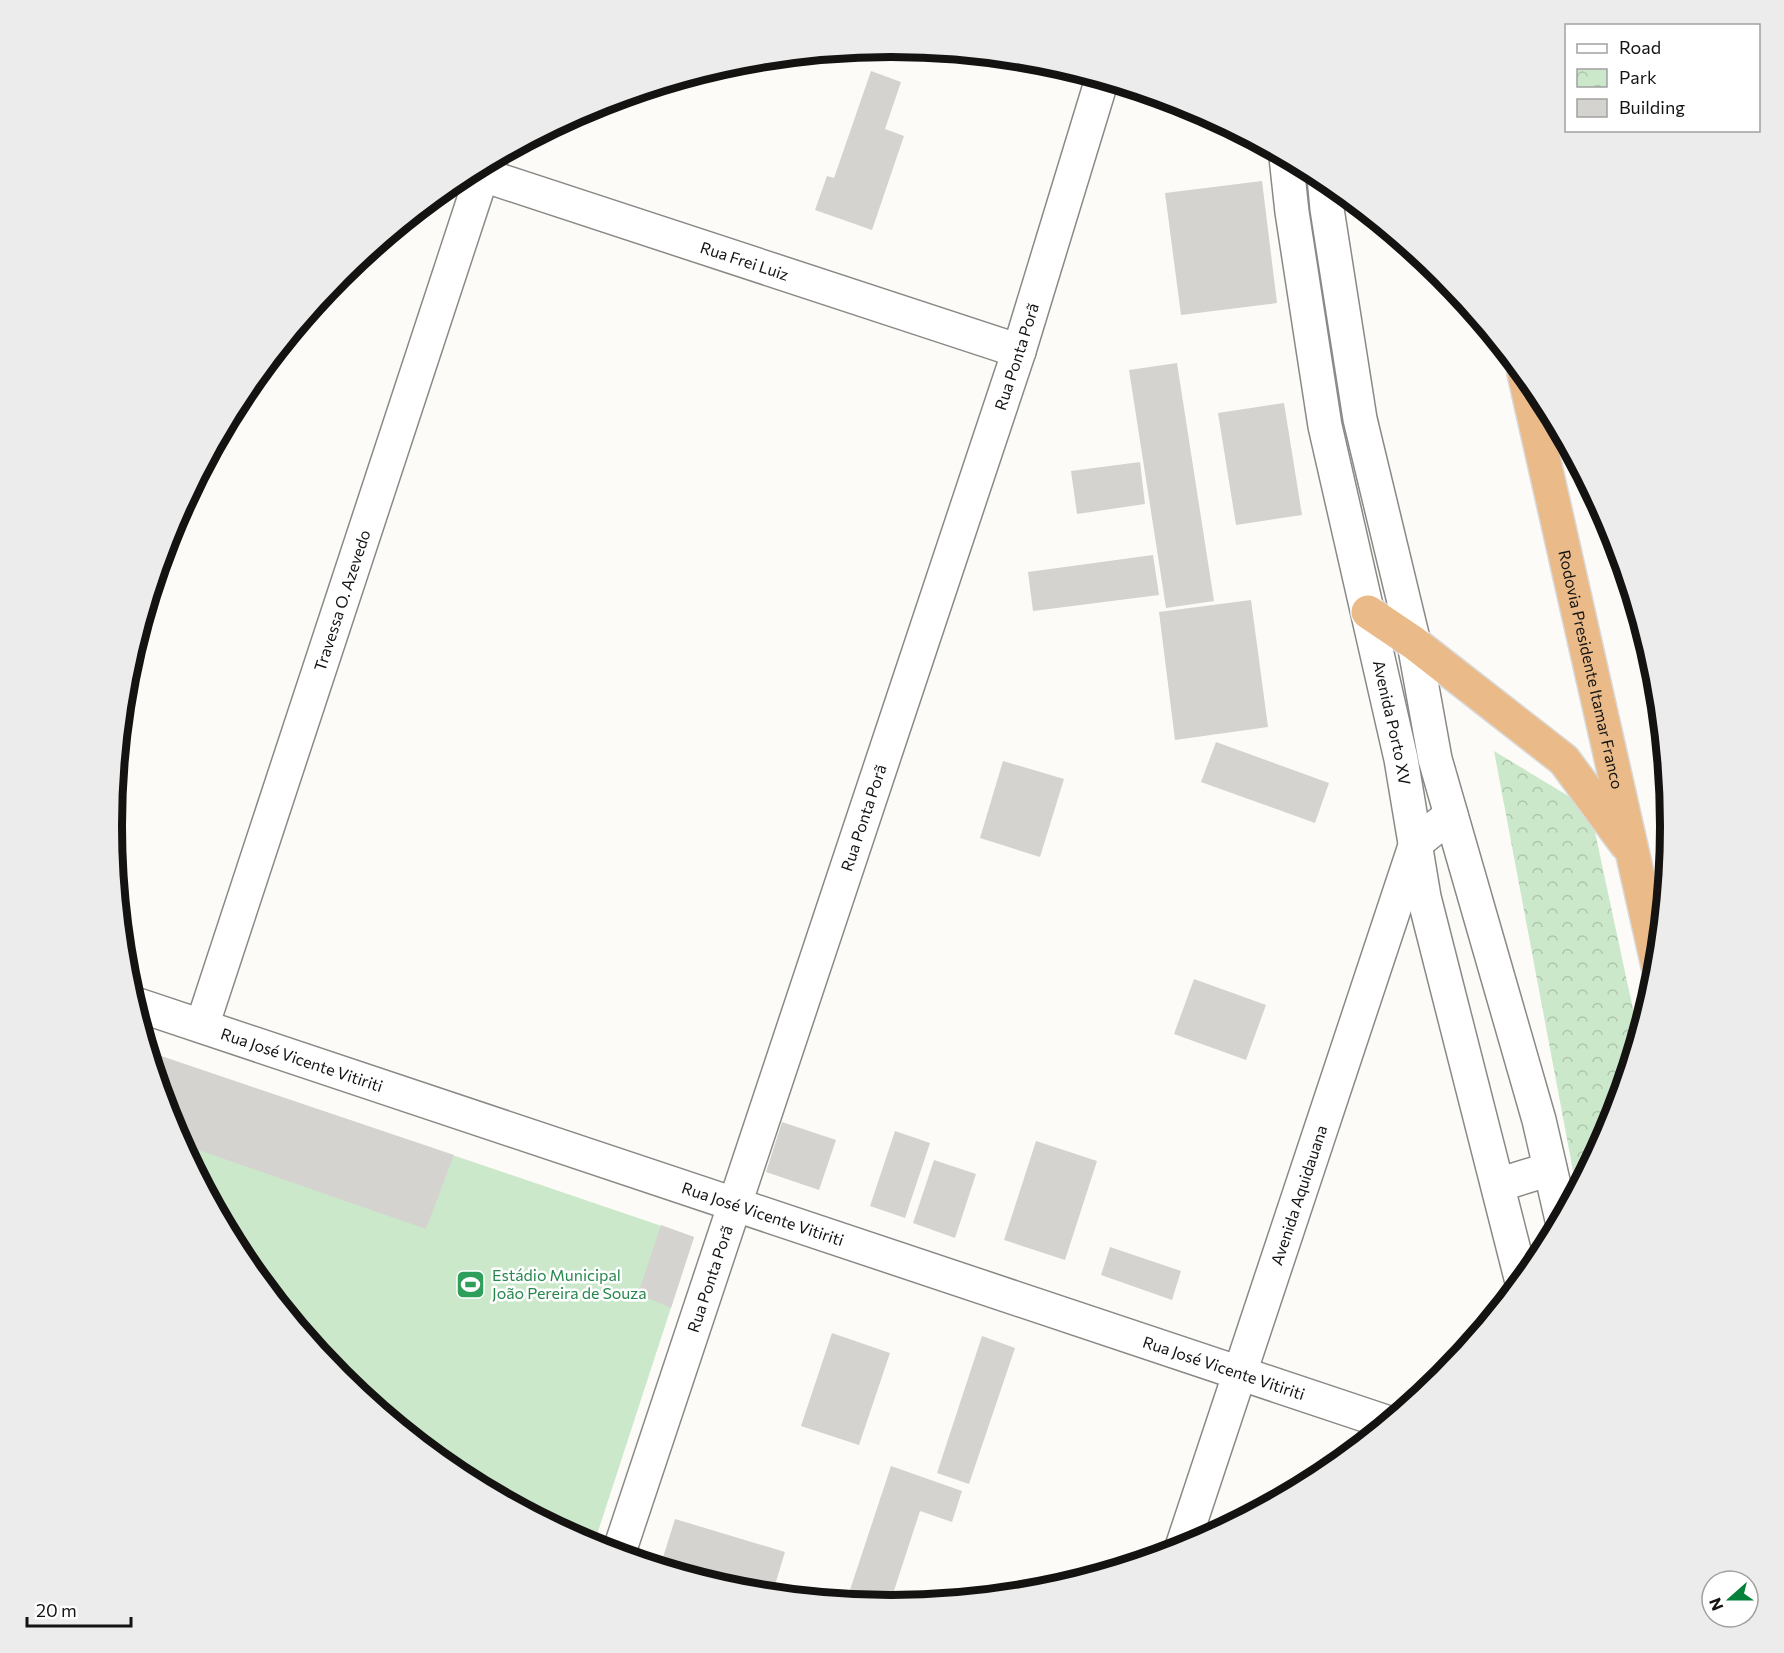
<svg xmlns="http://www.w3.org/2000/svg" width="1784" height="1653" viewBox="0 0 1784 1653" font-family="Commissioner,sans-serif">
<defs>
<pattern id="park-crowns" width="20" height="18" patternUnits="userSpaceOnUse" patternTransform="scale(1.5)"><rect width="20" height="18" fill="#cce8ca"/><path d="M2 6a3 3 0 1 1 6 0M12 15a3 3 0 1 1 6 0" fill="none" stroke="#aec6ac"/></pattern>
</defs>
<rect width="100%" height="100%" fill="#fdfbf8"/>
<!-- park -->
<path fill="url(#park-crowns)" d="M1494,751L1590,809L1639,1037L1612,1125L1577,1192Z"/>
<!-- pitch -->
<path fill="#cce8ca" d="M149,1052L694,1237L593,1547L458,1475L340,1378L243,1260L171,1125Z"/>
<!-- building -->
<path fill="#d4d3d0" d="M871,71L901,82L885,129L904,136L872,230L815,210L827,176L834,178Z
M1262,181L1277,303L1181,315L1165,193Z
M1177,363L1214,601L1166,608L1129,370Z
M1284,403L1302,515L1236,525L1218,413Z
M1140,462L1145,504L1077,514L1071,471Z
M1153,555L1159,595L1033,611L1028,572Z
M1251,600L1268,727L1175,740L1159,612Z
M1216,742L1329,783L1315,823L1201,782Z
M1003,761L1064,779L1040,857L980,838Z
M1194,979L1266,1005L1246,1060L1174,1034Z
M149,1052L454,1155L426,1229L181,1144L171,1125Z
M782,1122L836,1140L819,1190L766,1172Z
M895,1131L930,1143L905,1218L870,1206Z
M1036,1141L1097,1161L1065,1260L1004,1240Z
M934,1160L976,1174L955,1238L913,1223Z
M661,1225L694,1237L671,1308L638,1294Z
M1110,1247L1181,1271L1172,1300L1101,1275Z
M832,1333L890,1353L859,1445L801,1426Z
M982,1336L1015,1348L969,1484L937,1473Z
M891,1466L962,1491L952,1522L920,1511L889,1606L846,1602Z
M675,1519L785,1552L772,1595L739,1591L660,1567Z"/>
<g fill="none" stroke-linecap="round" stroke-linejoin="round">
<defs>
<g id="minor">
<path id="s1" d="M471,171L1019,351"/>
<path id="s2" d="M135,1004L1389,1423"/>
<path id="s3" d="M202,1026L482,175"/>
<path id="s4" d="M1181,1550L1416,843L1451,815"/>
<path id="s5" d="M618,1555L1019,351L1102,79"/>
</g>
<g id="tertiary">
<path id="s6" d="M1286,157L1292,212L1325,426L1401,759L1424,897L1522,1282"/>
<path d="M1324,177L1327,209L1360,419L1414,643L1435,759L1539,1120L1562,1220"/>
<path d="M1498,1185L1550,1169"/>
</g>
<g id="trunk">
<path id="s7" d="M1524,373L1658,966"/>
<path d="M1368,612L1414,643L1564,760L1626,844"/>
</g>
</defs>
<!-- minor casing -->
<use href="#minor" stroke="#8a8986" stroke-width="36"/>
<!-- tertiary casing -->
<use href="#tertiary" stroke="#8a8986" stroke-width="36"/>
<!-- trunk casing -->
<use href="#trunk" stroke="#d9d9d9" stroke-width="36"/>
<!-- minor -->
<use href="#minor" stroke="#fff" stroke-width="33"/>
<!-- tertiary -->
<use href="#tertiary" stroke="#fff" stroke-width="33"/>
<!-- trunk -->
<use href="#trunk" stroke="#eabb88" stroke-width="33"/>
</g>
<!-- icons -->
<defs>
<symbol id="stadium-square" viewBox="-11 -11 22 22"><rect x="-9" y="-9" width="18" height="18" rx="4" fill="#2e9e5b" stroke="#fff"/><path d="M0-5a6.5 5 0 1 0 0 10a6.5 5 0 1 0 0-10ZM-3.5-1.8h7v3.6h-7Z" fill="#fff"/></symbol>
</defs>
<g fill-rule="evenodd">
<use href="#stadium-square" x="454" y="1268" width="33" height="33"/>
</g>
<g text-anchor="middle" stroke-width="5" stroke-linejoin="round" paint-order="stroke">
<!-- street labels -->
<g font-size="16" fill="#141312" stroke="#fff">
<text dy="6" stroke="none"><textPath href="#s1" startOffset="288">Rua Frei Luiz</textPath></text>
<text dy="6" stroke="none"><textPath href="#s5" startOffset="1263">Rua Ponta Porã</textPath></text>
<text dy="6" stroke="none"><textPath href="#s3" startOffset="448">Travessa O. Azevedo</textPath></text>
<text dy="6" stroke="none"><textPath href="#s7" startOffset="304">Rodovia Presidente Itamar Franco</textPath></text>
<text dy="6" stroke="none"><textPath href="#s6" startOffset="576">Avenida Porto XV</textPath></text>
<text dy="6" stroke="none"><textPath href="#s5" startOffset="777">Rua Ponta Porã</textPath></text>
<text dy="6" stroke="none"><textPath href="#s2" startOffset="176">Rua José Vicente Vitiriti</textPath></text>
<text dy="6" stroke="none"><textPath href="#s4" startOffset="374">Avenida Aquidauana</textPath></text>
<text dy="6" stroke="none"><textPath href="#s2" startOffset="662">Rua José Vicente Vitiriti</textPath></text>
<text dy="6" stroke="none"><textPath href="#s5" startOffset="291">Rua Ponta Porã</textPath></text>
<text dy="6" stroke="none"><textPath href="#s2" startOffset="1148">Rua José Vicente Vitiriti</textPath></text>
</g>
<!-- leisure labels -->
<g font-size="16" fill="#27864d" stroke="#fff" text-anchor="start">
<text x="492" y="1281">Estádio Municipal<tspan x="492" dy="18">João Pereira de Souza</tspan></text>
</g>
</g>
<!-- crop -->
<path d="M0 0H1784V1653H0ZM122 826a769 769 0 1 1 1538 0a769 769 0 1 1-1538 0Z" fill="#ececec" fill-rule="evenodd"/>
<path fill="none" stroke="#141312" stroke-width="8" d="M122 826a769 769 0 1 1 1538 0a769 769 0 1 1-1538 0Z"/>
<!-- legend -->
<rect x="1565" y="24" width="195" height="108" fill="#ffffff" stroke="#a1a1a0" stroke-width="1.5"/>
<rect x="1577" y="44" width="30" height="9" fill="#ffffff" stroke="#a1a1a0" stroke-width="1.5"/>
<text x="1619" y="54" font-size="18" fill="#141312">Road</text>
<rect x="1577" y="69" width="30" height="18" fill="url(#park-crowns)" stroke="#a1a1a0" stroke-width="1.5"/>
<text x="1619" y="84" font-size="18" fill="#141312">Park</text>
<rect x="1577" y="99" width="30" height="18" fill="#d4d3d0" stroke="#a1a1a0" stroke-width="1.5"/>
<text x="1619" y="114" font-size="18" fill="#141312">Building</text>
<!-- north arrow -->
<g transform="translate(1730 1599) rotate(249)"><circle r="28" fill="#ffffff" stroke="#a1a1a0" stroke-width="1.5"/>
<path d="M0-4.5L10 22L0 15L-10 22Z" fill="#03813a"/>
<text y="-9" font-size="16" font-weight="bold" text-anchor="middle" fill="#141312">N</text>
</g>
<!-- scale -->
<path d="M27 1617v9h104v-9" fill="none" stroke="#141312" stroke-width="3"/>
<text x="36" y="1617" font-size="18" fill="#141312" stroke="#ffffff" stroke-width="4.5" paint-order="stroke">20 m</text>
</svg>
